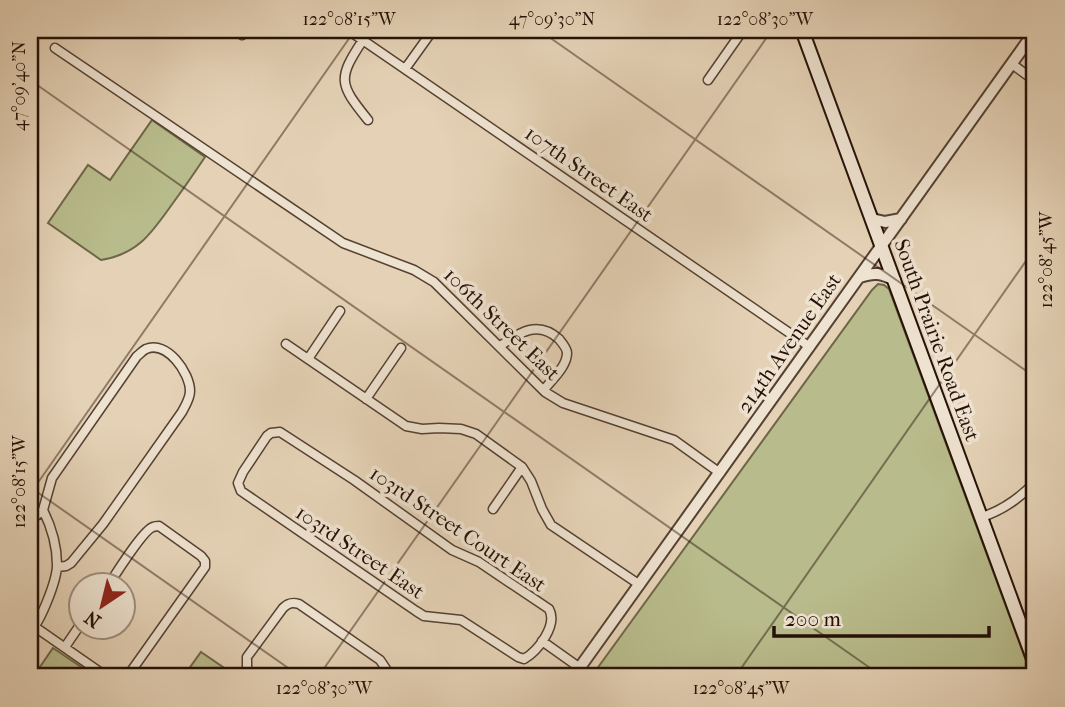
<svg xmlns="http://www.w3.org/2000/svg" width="1065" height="707" viewBox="0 0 1065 707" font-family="'IM FELL French Canon',serif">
<rect width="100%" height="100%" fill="#e5d2b6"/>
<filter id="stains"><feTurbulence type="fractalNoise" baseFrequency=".00286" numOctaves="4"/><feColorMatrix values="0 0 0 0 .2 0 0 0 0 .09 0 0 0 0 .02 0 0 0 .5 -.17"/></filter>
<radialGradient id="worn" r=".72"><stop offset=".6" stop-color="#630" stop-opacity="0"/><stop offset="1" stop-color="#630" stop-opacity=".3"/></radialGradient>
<!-- green -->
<path fill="#b8bb8b" stroke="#6e6648" stroke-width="2" d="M152,120L205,157C195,172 184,188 173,203C152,232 139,254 101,260L48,223L88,165L110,180Z
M878,284L884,285L889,289L1032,677H591L872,290Z
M53,648L96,677H33Z
M201,652L236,676L235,677H183Z"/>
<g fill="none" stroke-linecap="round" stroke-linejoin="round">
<defs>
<path id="minor" d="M348,30L810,347
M242,35L246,30
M363,40C337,79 339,84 368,120
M55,48L343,243L414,270L434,282L545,392L563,403L674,440L720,473
M1012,64L1035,81
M405,69L433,30
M708,80L743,30
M286,344L406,426L422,429L439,428L461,429L476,434L522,467L531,481L542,509L551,525L640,585
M500,346C520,332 538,320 559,339C562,343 567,348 567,353C567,367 551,380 544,390
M308,359L340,311
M366,399L401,348
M280,432L354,480L452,550L479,562L549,609C558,625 538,651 524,659L518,657L461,620L424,616L416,611L241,491L238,483L243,472L267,436L271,433Z
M493,509L522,467
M982,517C1003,510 1020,498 1035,482
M30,521L43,510L52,478L137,356C140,354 142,351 146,349C167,340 190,373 190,391C190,399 185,406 182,412L103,524L71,563L66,566L57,567
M109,584C116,574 143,530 153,527C155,526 157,526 159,526L201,556L205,561V567L127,677
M35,627L107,677
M30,632C41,621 57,580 57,565C57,546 51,526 43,510
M542,641L580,668
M65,647L80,625
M255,677L247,669V657L283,608C288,603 292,602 299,604L380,660L386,669L384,677"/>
<path id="tertiary" d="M872,219L885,222L901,219
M860,277C874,272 881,273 895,280
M573,677L1035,31"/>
<path id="secondary" d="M802,30L1035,664"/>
</defs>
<!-- minor casing -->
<use href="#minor" stroke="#554132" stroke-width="11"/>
<!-- tertiary casing -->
<use href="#tertiary" stroke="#554132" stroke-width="14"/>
<!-- secondary casing -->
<use href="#secondary" stroke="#251106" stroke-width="16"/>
<!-- minor -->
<use href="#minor" stroke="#eee2d0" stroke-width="8"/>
<!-- tertiary -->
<use href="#tertiary" stroke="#eee2d0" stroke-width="10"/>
<!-- secondary -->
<use href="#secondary" stroke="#eee2d0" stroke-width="12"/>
</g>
<!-- ticks -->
<path fill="none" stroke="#251106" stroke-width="2" stroke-opacity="0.45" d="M539,30L1035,377M30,80L883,677M30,487L301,677M30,494L355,30M318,677L772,30M735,677L1035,248"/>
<g text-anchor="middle" stroke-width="7" stroke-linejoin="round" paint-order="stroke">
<!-- street labels -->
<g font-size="21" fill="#251106" stroke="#eee2d0">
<text transform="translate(589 174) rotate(35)" y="7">107th Street East</text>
<text transform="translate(502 324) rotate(44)" y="7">106th Street East</text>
<text transform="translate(937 340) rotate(70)" y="7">South Prairie Road East</text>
<text transform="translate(789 343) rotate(-55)" y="7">214th Avenue East</text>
<text transform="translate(458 529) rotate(34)" y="7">103rd Street Court East</text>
<text transform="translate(360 552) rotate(34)" y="7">103rd Street East</text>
</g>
</g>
<!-- margin -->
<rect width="1065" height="707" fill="none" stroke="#e5d2b6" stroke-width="77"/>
<!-- north arrow -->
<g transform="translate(102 606) rotate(215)"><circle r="33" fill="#eee2d0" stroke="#9e8e7f" stroke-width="2"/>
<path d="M0-5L12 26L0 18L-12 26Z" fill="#8f2418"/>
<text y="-10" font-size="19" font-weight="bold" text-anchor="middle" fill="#251106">N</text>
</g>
<!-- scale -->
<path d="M774 626v10h215v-10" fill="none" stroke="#251106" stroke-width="3.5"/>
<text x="785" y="626" font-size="21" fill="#251106" stroke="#eee2d0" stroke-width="5" paint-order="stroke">200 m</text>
<rect x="38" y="38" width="988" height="630" fill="none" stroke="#251106" stroke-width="2.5"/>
<g font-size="18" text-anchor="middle" fill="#251106">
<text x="349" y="25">122°08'15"W</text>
<text x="552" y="25">47°09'30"N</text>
<text x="765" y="25">122°08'30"W</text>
<text transform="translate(19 86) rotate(-90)" y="6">47°09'40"N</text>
<text transform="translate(1046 260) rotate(-90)" y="6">122°08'45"W</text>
<text transform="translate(19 482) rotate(-90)" y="6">122°08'15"W</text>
<text x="324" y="694">122°08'30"W</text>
<text x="741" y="694">122°08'45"W</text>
</g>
<rect width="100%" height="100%" filter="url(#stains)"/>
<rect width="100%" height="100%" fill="url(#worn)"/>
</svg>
